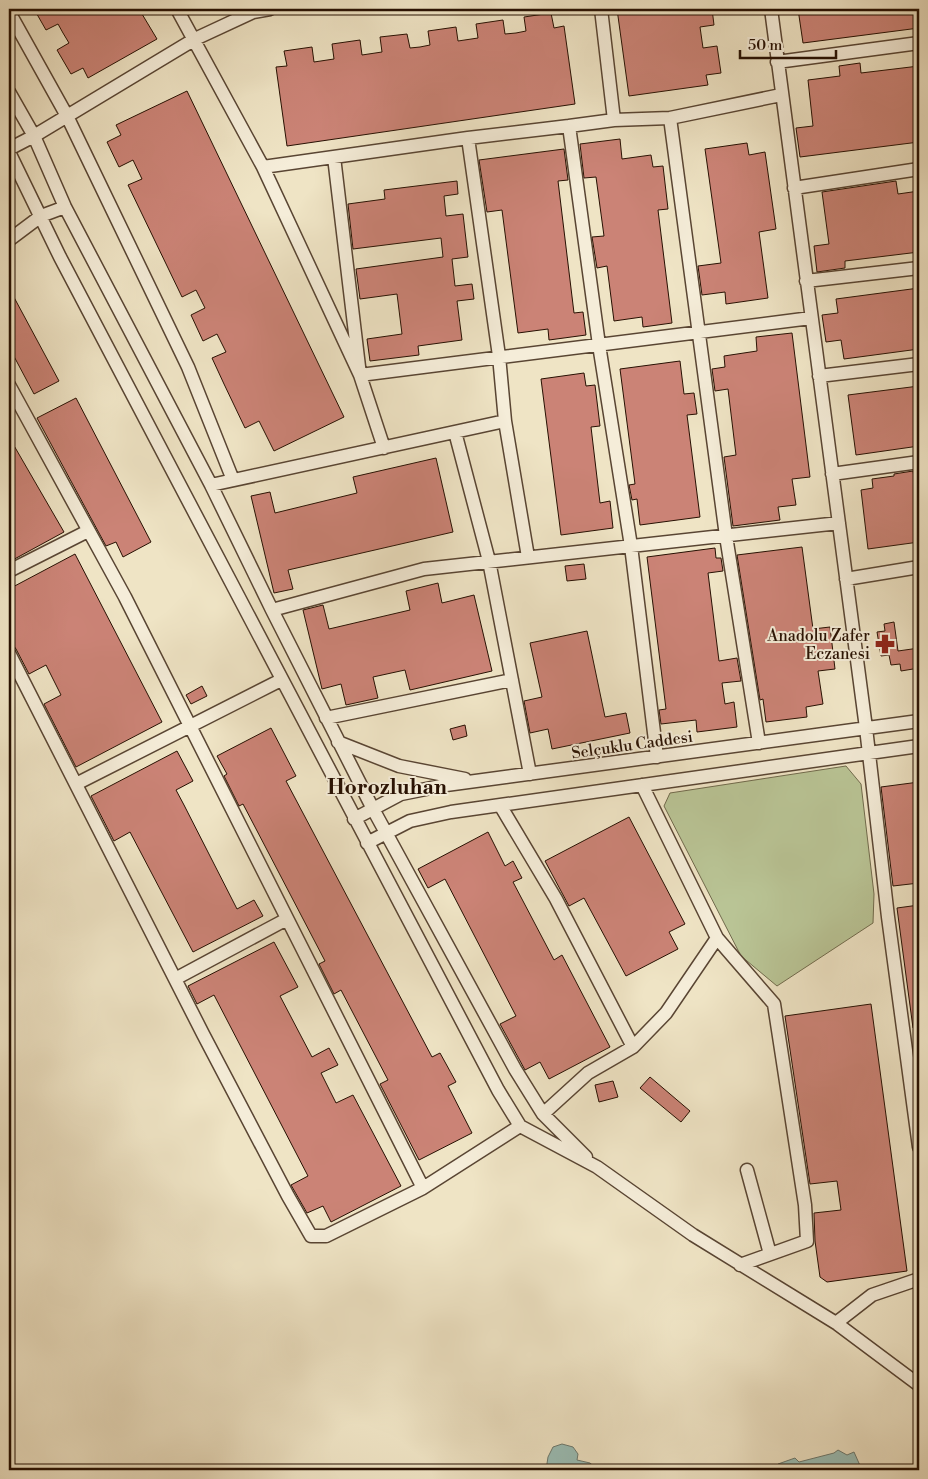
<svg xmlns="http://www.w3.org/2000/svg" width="928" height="1479" viewBox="0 0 928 1479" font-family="'Libre Bodoni',serif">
<rect width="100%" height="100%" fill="#efe4c5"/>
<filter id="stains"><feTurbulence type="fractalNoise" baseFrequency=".004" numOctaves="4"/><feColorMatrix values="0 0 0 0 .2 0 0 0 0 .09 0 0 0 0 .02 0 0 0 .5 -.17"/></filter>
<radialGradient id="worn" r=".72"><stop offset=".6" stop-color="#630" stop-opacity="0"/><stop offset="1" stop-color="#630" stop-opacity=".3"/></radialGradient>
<!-- green -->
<path fill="#b9c495" stroke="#706a4c" d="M846,766L861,784L874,894L873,923L777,986L741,956L664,806L670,793Z"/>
<!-- water -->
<path fill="#9abeb6" stroke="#6c786e" d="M562,1444L573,1447L578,1454L577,1460L590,1463L598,1470H546L548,1457L553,1447Z
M838,1450L847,1455L854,1452L862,1470H779L777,1466L778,1464L795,1458L799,1462L834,1453Z"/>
<!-- building -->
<path fill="#cb8376" stroke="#271002" d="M34,9H139L157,39L88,78L83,68L71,74L57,50L69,43L63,33L58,24L46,30Z
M617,9H712L714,25L700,27L703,48L717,46L721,73L706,75L708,85L629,96Z
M798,9H919V28L803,43Z
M551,13L554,28L564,26L575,104L287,146L276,67L287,66L284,51L312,47L314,62L334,59L332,44L360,40L362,55L382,52L380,37L407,34L410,48L420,47L430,45L428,31L456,27L458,41L478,38L476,24L503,20L505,34L516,33L526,31L524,17Z
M860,63L861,73L919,66V142L800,157L796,128L813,126L808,80L840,76L839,66Z
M187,91L344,417L274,451L259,421L245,428L224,384L212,358L226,352L217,334L203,341L191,315L205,308L196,290L182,297L128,185L142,179L133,160L119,167L107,142L121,135L116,125Z
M620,139L622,159L651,155L653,167L663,166L668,209L658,210L672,323L643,327L642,317L614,321L607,266L597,268L592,237L604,236L596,177L584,178L580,144Z
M747,143L749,155L765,152L776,229L759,232L768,298L726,304L725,292L702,295L698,266L721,263L705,149Z
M564,149L568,180L558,181L574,313L583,312L586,335L549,340L548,329L518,333L502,210L487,212L479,160Z
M457,181L458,194L444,196L446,216L463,214L468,257L452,259L455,286L472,284L474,299L457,301L462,340L418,346L419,355L370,361L367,339L402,334L397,294L360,299L356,269L443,257L441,238L353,249L348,204L385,199L384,190Z
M896,181L898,194L919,191V252L845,261V268L817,272L814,246L829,244L822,192Z
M9,288L59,381L34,394L9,347Z
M919,288V349L844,359L841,340L826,342L822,315L838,313L836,299Z
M792,333L810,477L792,479L796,505L778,507L780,520L733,526L724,457L736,455L728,389L715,391L712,369L725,367L724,356L757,351L756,337Z
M680,361L684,394L694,393L697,414L687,415L700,517L640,525L637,499L632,500L629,485L635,484L620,369Z
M584,373L586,386L595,385L600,426L591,427L600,503L610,501L613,528L561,535L541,379Z
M919,386V446L856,455L848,395Z
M76,398L151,542L123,557L116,542L106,546L37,418Z
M9,437L64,532L9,562Z
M436,458L453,532L288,570L293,589L274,593L251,496L270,492L275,513L357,493L353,477Z
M913,471L915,483L919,482V542L868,549L861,490L873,488L872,479L894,476V474Z
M802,547L813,629L830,627L835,669L818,671L823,704L806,707L807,717L766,722L763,699L760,700L737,555Z
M715,548L716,558H721L723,571L708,573L719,661L737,658L741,681L722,683L725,704L734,702L737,727L697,732L696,720L661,724L659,710L666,709L647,557Z
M75,554L162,722L76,767L44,704L61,695L46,665L29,674L16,649L9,639V589Z
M584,564L586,579L567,581L565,566Z
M438,583L442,603L474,595L492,671L410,690L405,670L373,677L378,698L346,705L341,684L322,689L303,610L323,605L329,629L410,610L406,591Z
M894,622L898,651L919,648V668L901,671L900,664L891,665L889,655L881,656L877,632L885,631L884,624Z
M587,631L605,717L626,713L630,733L552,749L548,729L530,733L524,701L542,697L530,643Z
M202,686L207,696L191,704L186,695Z
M465,725L467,736L453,740L450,729Z
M271,728L296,776L286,781L432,1057L440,1053L456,1082L448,1086L472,1133L419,1160L380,1084L388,1080L341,990L334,994L319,964L325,961L243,804L239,806L224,776L227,774L217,756Z
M177,751L193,781L176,790L184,805L237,909L254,900L263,916L193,952L130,832L114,841L91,796Z
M919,782V883L893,886L881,787Z
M629,817L685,924L669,932L678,949L626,976L584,898L569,906L545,861Z
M488,832L505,866L513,861L522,878L513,882L554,960L562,955L610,1047L549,1079L540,1062L525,1070L500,1024L516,1016L445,879L428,888L418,869Z
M919,905V1027L913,1028L897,908Z
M274,942L298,987L280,996L312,1057L329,1048L338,1065L321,1073L336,1103L353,1095L401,1186L331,1222L323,1206L307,1213L291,1185L308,1176L214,995L197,1004L188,986Z
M871,1004L907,1271L827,1282L820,1277L815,1241L814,1213L841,1210L837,1181L810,1184L785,1016Z
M650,1077L690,1111L681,1122L640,1088Z
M613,1081L618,1097L599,1102L595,1085Z"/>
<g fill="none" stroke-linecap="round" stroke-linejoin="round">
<defs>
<path id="minor" d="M177,9L263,167L360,375L384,448
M601,9L614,120
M771,9L866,728L888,917L919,1147
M9,12L67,116L188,367L233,480
M777,62L919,43
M9,92L34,136L65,207L211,485L272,610L373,809L515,1069L543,1114L586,1157
M670,118L726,536L759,743
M569,126L614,120L670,118L781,95
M468,138L569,126L599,345L631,546L657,757
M9,149L34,136L195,39L253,12L270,9
M9,152L60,257L498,1090L520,1126L597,1167L693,1235L836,1323L919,1385
M334,157L360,375L811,318
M263,167L468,138L499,356L505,421L528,557
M794,188L919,169
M9,240L41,216L65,207
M806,281L919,268
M819,376L919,364
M9,385L125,597L423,1188L326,1236H311L288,1196L203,1034L9,653
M455,432L489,561L530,774
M832,474L919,462
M211,485L505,421
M9,571L88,531
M846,579L919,567
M272,610L424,569L839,523
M326,718L512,680
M338,742L399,766L465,779
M76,784L281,680
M642,785L717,938L774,1004L805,1205L807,1241L740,1265
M500,805L556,899L633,1047
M354,819L401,794L446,785L919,721
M367,843L410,821L451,812L919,746
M175,979L287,919
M543,1114L588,1073L633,1047L666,1013L717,938
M747,1170L770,1254
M423,1188L520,1126
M836,1323L872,1295L919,1279"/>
</defs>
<!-- minor casing -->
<use href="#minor" stroke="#594533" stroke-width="15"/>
<!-- minor -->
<use href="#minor" stroke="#f5edd9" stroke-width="12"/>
</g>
<!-- icons -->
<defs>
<symbol id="pharmacy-bare" viewBox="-9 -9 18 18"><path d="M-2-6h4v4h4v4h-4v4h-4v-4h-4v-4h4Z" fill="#8f2418" stroke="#f5edd9" stroke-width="2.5" paint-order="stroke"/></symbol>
</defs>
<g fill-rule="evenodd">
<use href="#pharmacy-bare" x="871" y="630" width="28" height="28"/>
</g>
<g text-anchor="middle" stroke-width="4" stroke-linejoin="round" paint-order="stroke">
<!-- poi labels -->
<g font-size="16" fill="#271002" stroke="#f5edd9" text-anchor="end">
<text x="870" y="641">Anadolu Zafer<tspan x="870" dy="18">Eczanesi</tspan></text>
</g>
<!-- street labels -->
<g font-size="16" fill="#271002" stroke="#f5edd9">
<text transform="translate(632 744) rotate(-8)" y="6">Selçuklu Caddesi</text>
</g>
<!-- district labels -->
<g font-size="21" font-weight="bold" fill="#271002" stroke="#f5edd9">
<text x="387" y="794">Horozluhan</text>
</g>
</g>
<!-- margin -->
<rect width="928" height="1479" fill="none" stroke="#efe4c5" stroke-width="30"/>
<rect x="10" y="10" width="908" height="1459" fill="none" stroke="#271002" stroke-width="2.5"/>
<rect x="15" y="15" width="898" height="1449" fill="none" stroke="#271002"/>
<!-- scale -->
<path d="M740 50v8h96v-8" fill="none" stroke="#271002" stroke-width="2.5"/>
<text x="748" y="50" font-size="15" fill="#271002" stroke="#f5edd9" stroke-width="4" paint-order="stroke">50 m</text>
<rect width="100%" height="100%" filter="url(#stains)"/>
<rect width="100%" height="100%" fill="url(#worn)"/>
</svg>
